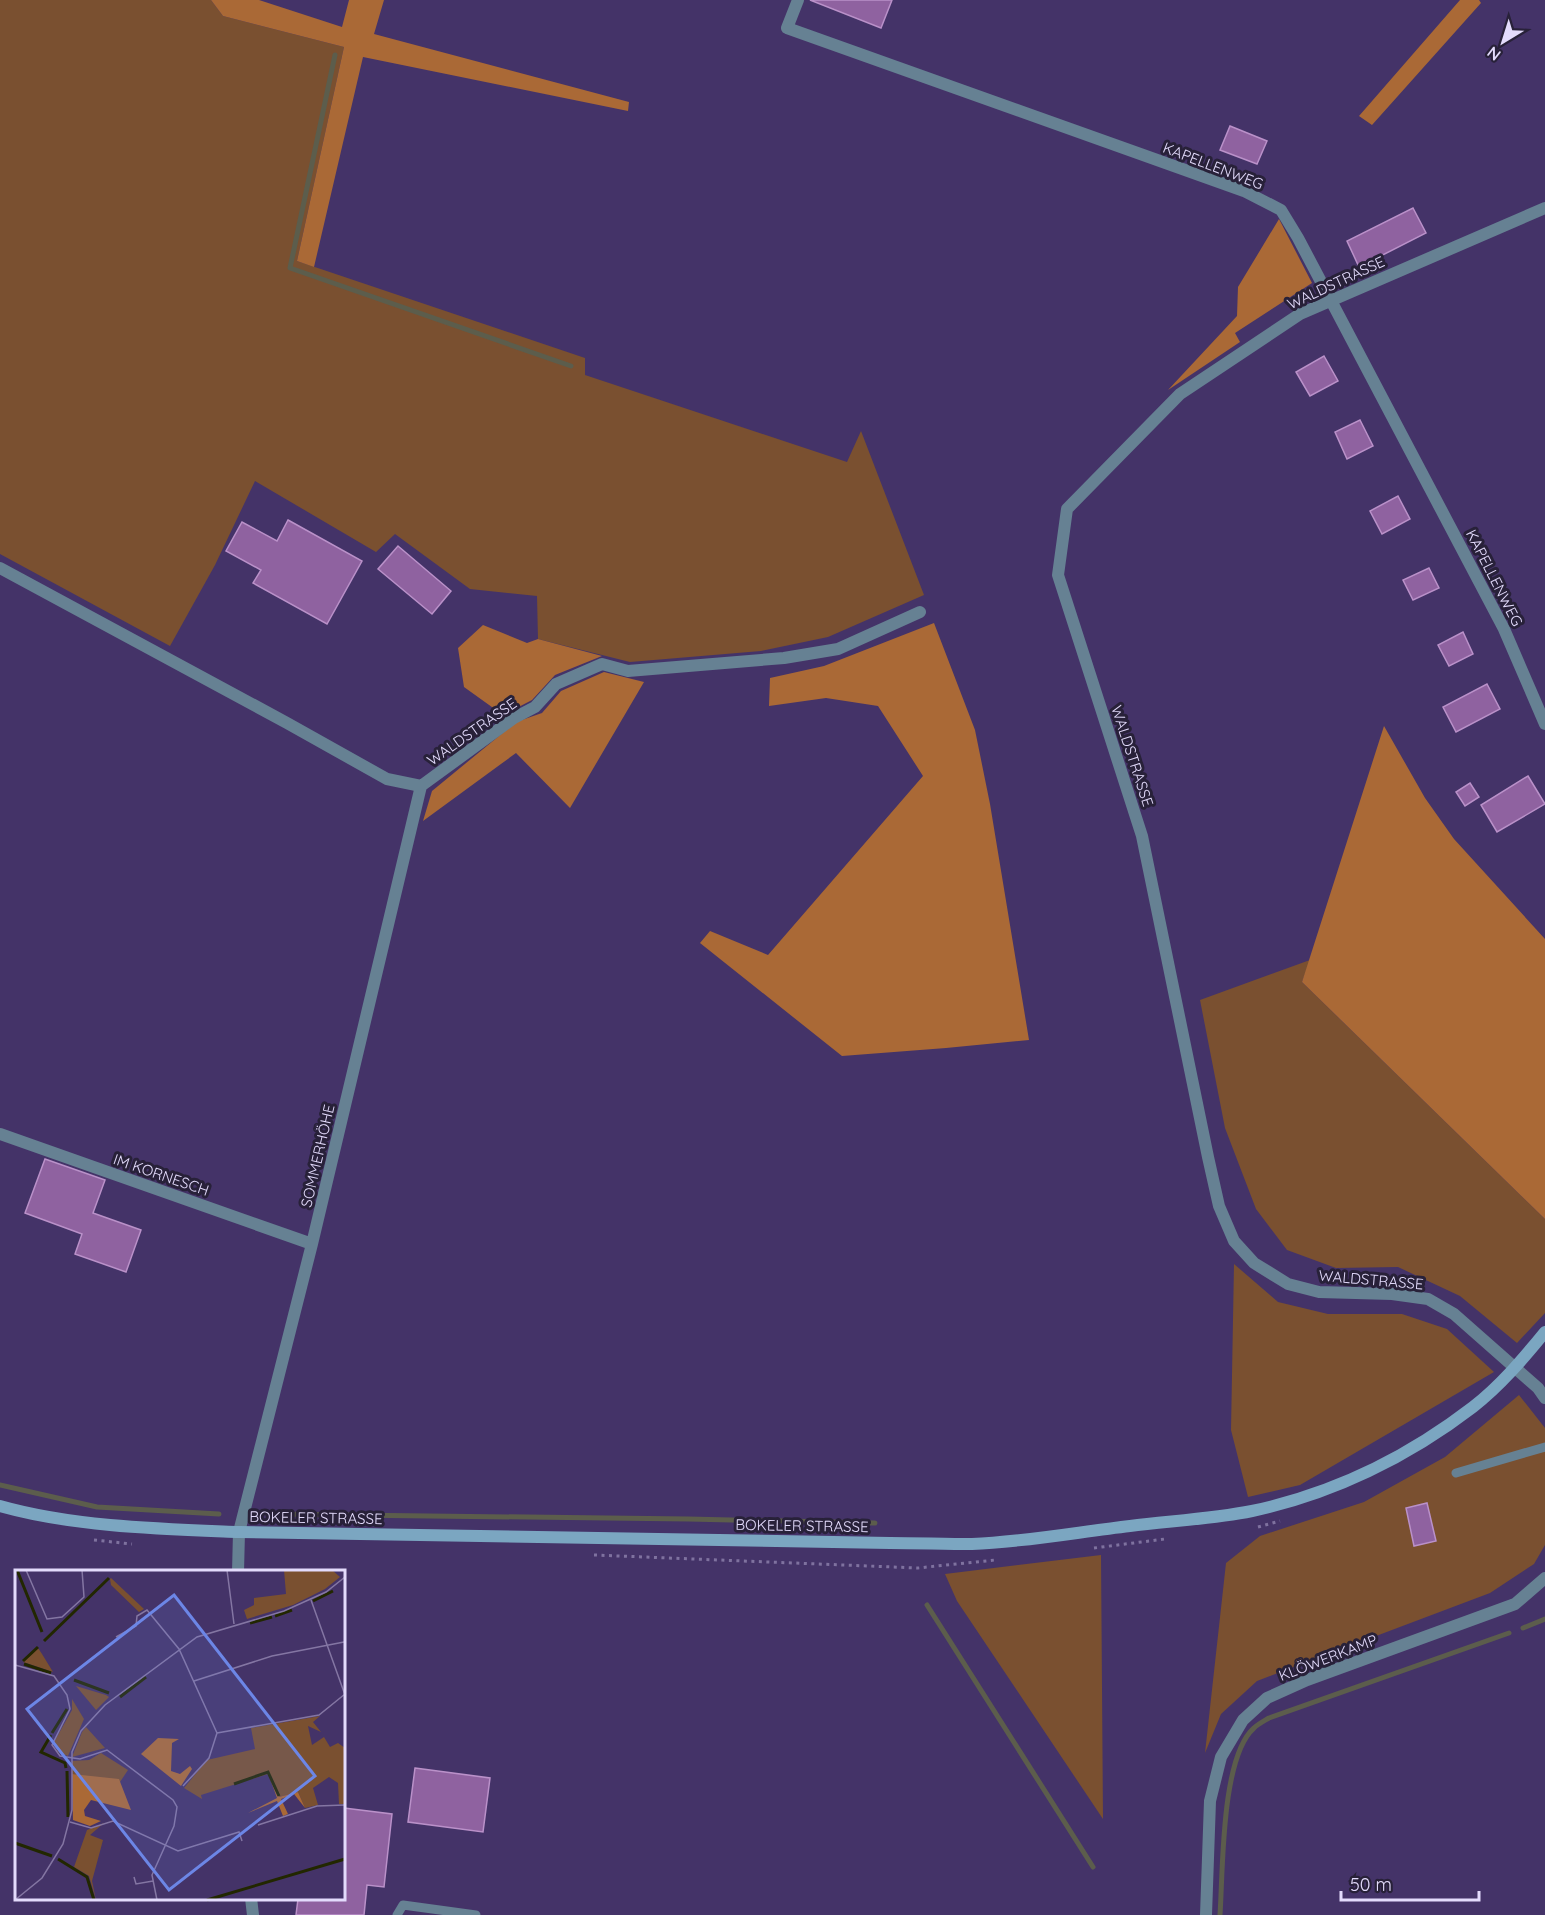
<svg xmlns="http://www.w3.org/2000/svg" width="1545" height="1915" viewBox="0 0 1545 1915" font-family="Quicksand,sans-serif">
<rect width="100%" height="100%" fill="#443368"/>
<!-- green -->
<path fill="#7a5030" d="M0,0H211L223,16L344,47L297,261L585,358V375L847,462L861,431L924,595L828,637L761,651L630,662L538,639L537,596L470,589L395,534L376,552L255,481L215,565L170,646L0,554Z
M1310,960L1302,982L1545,1219V1313L1517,1343L1460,1296L1398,1267L1336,1268L1287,1250L1256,1209L1225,1128L1200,1000Z
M1234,1264L1278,1302L1328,1314H1402L1447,1329L1494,1372L1300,1485L1248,1497L1231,1430Z
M1519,1395L1545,1428V1545L1534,1564L1490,1593L1257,1681L1221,1714L1205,1753L1226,1563L1260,1536L1364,1502L1445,1457Z
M1101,1555L1103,1819L957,1601L945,1574Z"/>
<!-- forest -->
<path fill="#aa6936" d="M211,0H259L342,27L349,0H384L374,34L629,102L628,111L363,57L314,267L297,261L344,47L223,16Z
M1460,0H1479L1481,3L1372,125L1359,116Z
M1279,219L1312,283L1235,333L1240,342L1168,390L1237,316L1238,287Z
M934,623L975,730L990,804L1029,1040L946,1048L842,1056L700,943L710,931L768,955L923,776L878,706L826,698L769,706L770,678L824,666Z
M483,625L527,643L538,639L602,656L555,675L532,700L503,715L464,687L458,648Z
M604,672L644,682L570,808L516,753L423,821L432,791L516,722L542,713L561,691Z
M1384,726L1425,798L1454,839L1545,939V1219L1302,982Z"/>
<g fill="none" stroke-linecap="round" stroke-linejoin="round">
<!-- stream -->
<path stroke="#5c5d4c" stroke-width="5" d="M335,55L290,268L571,366
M0,1485L97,1507L219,1514
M267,1514L688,1519L875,1523
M927,1605L1093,1867
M1523,1628L1545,1619
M1220,1915C1223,1871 1221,1757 1254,1728C1258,1724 1264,1721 1269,1718L1509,1633"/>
</g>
<!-- building -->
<path fill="#8f62a0" stroke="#ba91c9" stroke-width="1.5" d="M810,0H892L881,28Z
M1230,126L1267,141L1257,164L1220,150Z
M1413,208L1426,233L1359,267L1347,241Z
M1324,356L1338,381L1310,396L1296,372Z
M1360,420L1373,446L1347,459L1335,432Z
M1398,496L1410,519L1382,534L1370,511Z
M288,520L362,561L327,624L253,583L261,570L226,551L242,522L277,541Z
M398,546L451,591L432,614L378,569Z
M1429,568L1439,588L1413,600L1403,580Z
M1463,632L1473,654L1449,666L1438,645Z
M1487,684L1500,709L1456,732L1443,707Z
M1528,776L1545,804L1497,832L1481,805Z
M1470,783L1479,797L1465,806L1456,792Z
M45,1159L105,1180L93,1213L141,1230L126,1272L75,1254L82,1234L25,1213Z
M1427,1503L1436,1541L1414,1546L1406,1508Z
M415,1768L490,1778L483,1832L408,1822Z
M344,1808L392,1814L384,1887L367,1885L364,1915H296L298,1899H344Z"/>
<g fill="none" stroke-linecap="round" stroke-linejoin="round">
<!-- path -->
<path stroke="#7f729f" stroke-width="3" stroke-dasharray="3 4.5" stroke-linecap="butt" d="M1258,1527L1280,1521
M94,1540L132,1544
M1094,1548L1165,1539
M594,1555L918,1568L995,1560"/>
<!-- lane -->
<path stroke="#668193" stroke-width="9" d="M1456,1473L1545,1447
M397,1915L403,1905L476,1915"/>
<!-- street -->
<path stroke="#668193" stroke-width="12" d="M798,0L787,28L1244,191L1281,210L1298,238L1504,629L1545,724
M1545,208L1300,314L1180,394L1067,509L1058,575L1142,836L1208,1157L1219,1206L1234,1241L1254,1263L1288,1284L1319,1292L1392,1294L1428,1299L1454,1314L1538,1388L1545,1398
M0,568L287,723L387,779L421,786L514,718L535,707L556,684L602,664L628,671L784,658L838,649L920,612
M0,1134L312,1244
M238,1572L239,1532L312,1244L421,786
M251,1898L253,1915
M1206,1915L1210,1801L1221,1757L1243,1720L1267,1698L1307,1680L1515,1604L1545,1578"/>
<!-- secondary -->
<path stroke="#7ba6c1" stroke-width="12" d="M0,1506C74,1527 162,1529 239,1532L890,1543C917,1543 945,1544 972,1544C1025,1542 1078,1532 1130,1526C1170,1521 1212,1519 1252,1511C1332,1494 1408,1457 1473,1407C1500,1386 1523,1359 1545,1332"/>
</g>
<g text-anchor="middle" stroke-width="6" stroke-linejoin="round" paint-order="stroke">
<!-- street labels -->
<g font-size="15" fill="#e3dbfc" stroke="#282139">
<text transform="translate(1213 166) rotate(21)" y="5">KAPELLENWEG</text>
<text transform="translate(1336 283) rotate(-25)" y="5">WALDSTRASSE</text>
<text transform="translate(1494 578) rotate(63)" y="5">KAPELLENWEG</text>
<text transform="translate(472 732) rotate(-35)" y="5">WALDSTRASSE</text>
<text transform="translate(1132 756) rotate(72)" y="5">WALDSTRASSE</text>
<text transform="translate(318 1156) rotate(-77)" y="5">SOMMERHÖHE</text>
<text transform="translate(161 1175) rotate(19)" y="5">IM KORNESCH</text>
<text transform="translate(1371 1280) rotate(5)" y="5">WALDSTRASSE</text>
<text transform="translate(316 1518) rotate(1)" y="5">BOKELER STRASSE</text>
<text transform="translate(802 1526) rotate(1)" y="5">BOKELER STRASSE</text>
<text transform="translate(1328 1658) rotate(-21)" y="5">KLÖWERKAMP</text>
</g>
</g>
<!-- overview -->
<g transform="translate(15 1570)">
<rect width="330" height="330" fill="#443368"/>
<path d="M269,0H317L325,7L310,19L278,35L232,49L229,40L239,35V28L271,24ZM95,9L96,8L129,39L124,42L96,15ZM23,78L27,84L38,102L8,92ZM61,116L91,125L94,127L81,140ZM57,129L69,149L53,186L43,182L39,172L57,140ZM305,146L298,152L306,162L293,156L297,175L309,167L315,177L323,173L330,178V234H324L323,213L314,207L298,218L303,235L290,238L283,222L264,227L253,204L186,225L187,229L169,218L192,190L240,179L236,158ZM71,157L90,178L57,187L67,162ZM86,183L113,200L105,212L57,204V191L74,190ZM89,253L75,265L88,270L77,311L81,330L74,306L59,297L72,260Z" fill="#7a5030"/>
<path d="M143,168L164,169L157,173L156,201L165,204L175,196L177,199L166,216L126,184ZM253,203L264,227L283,222L290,238L279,224L266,229L273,244L268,246L262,231L233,243L262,228ZM57,204L104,209L116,240L76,230L69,240L70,246L86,251L75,256L58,250Z" fill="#aa6936"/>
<path fill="none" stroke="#222700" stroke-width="3" d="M2,0L27,62M298,31L318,21M260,46L277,40M235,53L257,47M29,71L94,8M8,91L23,77M9,94L36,103M59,110L94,123M105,127L131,107M37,163L52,139M36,165L26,182L50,193L51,198M52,201L53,247M219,214L253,202L264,226M0,273L37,286M43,289L72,307L79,330M192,330L330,289"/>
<path fill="none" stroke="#8476a3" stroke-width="1.5" d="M11,0L32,49L47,47L69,27L67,0M212,0L219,54M296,30L330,125M101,67L121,56L122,46L132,40L164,79L202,163M0,95L39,106L52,125L55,139L37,175L45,186L65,189L92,180L158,230L162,237L159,256L137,305L142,330M179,111L257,86L329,72M202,163L304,145L330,124M168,216L194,188L202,163M55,252L76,258L98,251L163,281L224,262L227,271M243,255L302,236L330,235M119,307L121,314L138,311M0,330L27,308L48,274L57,240V182L66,161L90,135L182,67L269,41L311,22L330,7"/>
<path fill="#6c86e6" fill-opacity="0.15" stroke="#6c86e6" stroke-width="3" d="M159,25L300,206L154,320L12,139Z"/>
<rect width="330" height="330" fill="none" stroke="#e3dbfc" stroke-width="3"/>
</g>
<!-- north arrow -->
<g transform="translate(1503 42) rotate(218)" stroke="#282139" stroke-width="4.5" paint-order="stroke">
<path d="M0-4.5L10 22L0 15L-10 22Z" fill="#e3dbfc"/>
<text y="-9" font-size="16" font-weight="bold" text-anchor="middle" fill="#e3dbfc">N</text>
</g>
<!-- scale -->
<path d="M1341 1891v9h138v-9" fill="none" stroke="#e3dbfc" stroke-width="3"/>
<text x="1350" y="1891" font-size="18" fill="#e3dbfc" stroke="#282139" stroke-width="4.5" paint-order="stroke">50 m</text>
</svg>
